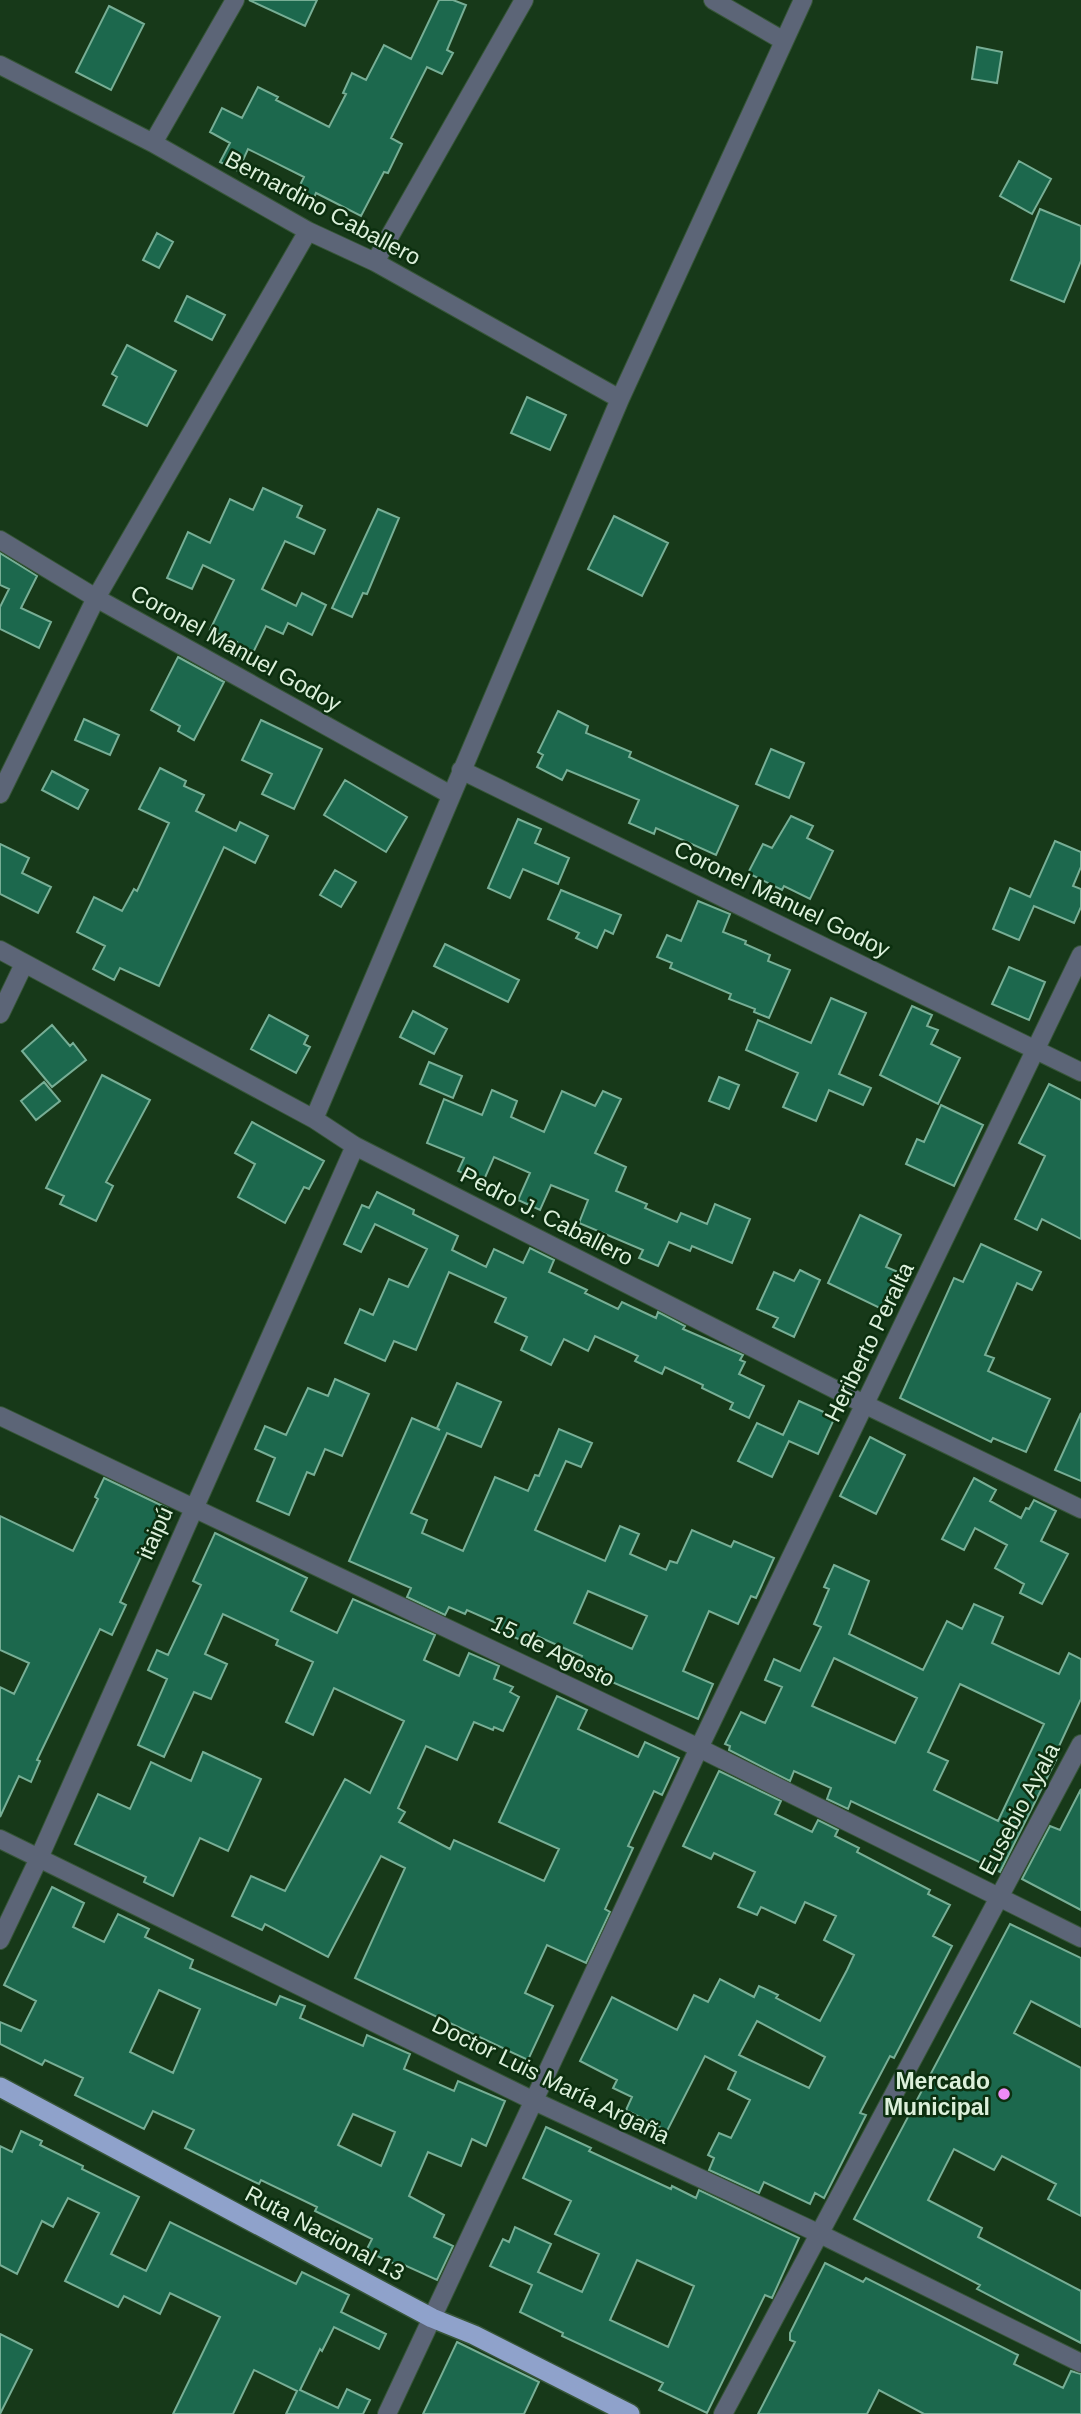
<svg xmlns="http://www.w3.org/2000/svg" width="1081" height="2414" viewBox="0 0 1081 2414" font-family="Arial,sans-serif">
<rect width="100%" height="100%" fill="#173919"/>
<!-- building -->
<path fill="#1c684d" stroke="#77ae95" stroke-width="2" fill-rule="evenodd" d="M249,0H317L305,26Z
M439,0H453L466,5L447,50L453,53L442,74L427,67L391,138L402,144L388,173L384,172L361,216L316,193L313,200L297,191L304,177L248,149L238,171L220,162L230,143L210,132L222,108L242,118L258,87L278,97L276,100L329,127L346,94L343,93L352,73L366,80L384,45L411,59Z
M109,6L144,24L111,90L76,72Z
M977,47L1002,52L997,83L972,79Z
M1019,161L1051,179L1032,214L1000,196Z
M1040,209L1081,226V261L1064,302L1011,280Z
M157,233L173,242L159,268L143,260Z
M187,296L225,315L212,340L175,321Z
M127,345L176,371L147,426L103,405L117,377L112,374Z
M527,397L566,415L550,450L511,433Z
M263,488L302,506L297,517L325,530L314,554L285,541L262,589L296,606L302,593L326,605L312,635L288,623L283,634L266,626L249,661L232,653L237,642L210,630L234,580L203,565L192,589L167,578L188,532L210,543L230,499L253,510Z
M378,509L399,518L367,594L363,593L352,617L332,608Z
M614,516L668,543L642,596L588,569Z
M0,553L37,576L21,608L51,622L39,648L0,629V607L9,589L0,585Z
M178,657L224,682L194,740L178,731L180,726L151,710Z
M558,711L588,726L586,733L631,752L629,757L738,806L716,855L656,828L654,834L629,823L639,800L567,770L562,780L537,767L543,755L538,752Z
M84,719L119,735L110,755L75,740Z
M261,720L322,749L294,809L262,794L272,774L242,760Z
M771,749L804,763L789,798L756,784Z
M160,768L186,781L184,786L204,795L196,811L236,831L240,822L268,836L255,863L224,847L159,986L120,968L114,980L93,969L105,946L77,932L94,897L122,911L134,889L137,891L169,823L139,809Z
M52,771L88,790L78,809L42,790Z
M345,780L407,817L386,852L324,815Z
M791,816L813,826L807,838L833,851L810,899L784,886L782,890L748,873L763,844L772,848Z
M518,819L541,829L535,843L569,858L558,884L523,869L510,898L488,888Z
M1055,841L1081,852V867L1073,886L1081,889V907L1074,923L1034,906L1019,940L993,929L1010,888L1030,897Z
M0,844L29,858L22,873L51,887L38,913L0,894Z
M335,870L356,882L341,907L320,895Z
M561,890L621,915L613,934L605,930L597,948L576,938L579,933L548,919Z
M698,901L730,914L723,932L746,941L745,944L770,955L768,961L790,970L769,1018L754,1012L755,1009L729,999L731,994L670,968L672,963L657,957L667,935L681,941Z
M445,944L519,980L508,1002L434,966Z
M1009,967L1045,982L1029,1020L992,1004Z
M831,998L866,1013L839,1074L871,1088L863,1105L829,1090L816,1121L783,1107L798,1073L746,1050L758,1020L811,1043Z
M912,1006L932,1015L927,1026L938,1030L931,1044L960,1058L938,1104L880,1075Z
M413,1011L447,1029L434,1054L400,1037Z
M269,1015L308,1036L304,1044L310,1047L296,1073L251,1049Z
M52,1025L70,1046L73,1043L86,1060L52,1087L22,1051Z
M429,1062L462,1076L453,1098L420,1084Z
M102,1075L150,1100L106,1182L113,1186L96,1221L60,1204L64,1196L46,1188Z
M719,1077L739,1085L729,1109L709,1101Z
M44,1082L60,1101L36,1120L21,1101Z
M1049,1084L1081,1100V1239L1042,1219L1037,1230L1015,1219L1045,1156L1019,1143Z
M492,1090L517,1101L511,1117L544,1132L562,1091L595,1106L603,1091L621,1099L595,1153L626,1167L616,1191L647,1204L645,1208L677,1222L681,1213L707,1224L715,1204L750,1219L732,1263L692,1246L690,1251L669,1242L658,1266L639,1258L643,1250L579,1223L588,1200L551,1185L540,1210L518,1200L530,1173L494,1157L483,1182L458,1171L464,1158L427,1143L444,1099L482,1115Z
M941,1105L983,1125L954,1186L906,1164L917,1139L924,1142Z
M252,1122L324,1161L309,1189L304,1187L285,1223L238,1197L255,1164L235,1153Z
M377,1192L414,1210L413,1214L458,1236L452,1250L486,1267L494,1249L523,1263L530,1248L554,1260L549,1272L587,1290L585,1293L618,1309L622,1302L656,1318L658,1312L685,1326L683,1329L743,1355L740,1360L745,1362L739,1374L764,1386L749,1418L730,1409L733,1403L702,1388L703,1385L665,1367L662,1374L635,1361L638,1356L595,1336L588,1351L564,1339L551,1365L521,1350L527,1337L495,1322L506,1298L449,1272L416,1350L394,1341L385,1361L345,1343L360,1309L373,1315L389,1279L408,1287L427,1249L375,1224L361,1252L344,1244L362,1205L369,1208Z
M860,1215L901,1235L886,1267L903,1274L886,1311L828,1283Z
M981,1244L1041,1272L1032,1290L1017,1283L985,1355L994,1358L988,1371L1050,1399L1026,1452L993,1438L991,1442L900,1398L954,1278L963,1282Z
M800,1270L820,1280L794,1337L773,1327L778,1318L757,1309L774,1272L794,1281Z
M335,1379L369,1394L342,1456L325,1449L314,1475L307,1472L289,1515L257,1501L275,1458L255,1449L265,1426L286,1435L308,1388L328,1396Z
M457,1383L501,1402L481,1447L447,1433L411,1513L427,1520L422,1533L463,1551L495,1477L528,1491L535,1475L539,1476L559,1429L592,1443L581,1467L566,1461L535,1530L605,1561L620,1526L639,1534L630,1554L666,1570L670,1561L677,1563L692,1530L731,1547L734,1541L774,1558L756,1598L751,1596L738,1624L709,1611L683,1671L713,1684L698,1719L577,1667L582,1656L537,1636L533,1645L499,1631L501,1625L467,1610L465,1614L449,1607L445,1615L407,1597L411,1588L349,1561L412,1418L440,1430L437,1428ZM588,1591L647,1616L632,1649L574,1623Z
M799,1401L835,1417L818,1454L789,1441L772,1477L738,1461L757,1423L783,1435Z
M1081,1413V1481L1055,1470Z
M870,1437L905,1455L876,1514L840,1496Z
M104,1478L167,1508L156,1530L154,1529L120,1602L126,1605L112,1635L100,1629L37,1760L40,1761L31,1782L19,1776L0,1817V1687L14,1694L29,1663L0,1650V1516L73,1551L98,1499L95,1497Z
M974,1478L996,1490L990,1501L1021,1518L1026,1508L1029,1509L1034,1500L1056,1511L1041,1541L1068,1554L1042,1604L1020,1593L1024,1584L995,1568L1007,1545L975,1528L964,1550L942,1539Z
M215,1533L307,1578L291,1611L337,1633L353,1599L435,1635L424,1660L459,1676L469,1653L499,1666L494,1679L513,1687L510,1692L519,1697L503,1731L494,1727L493,1730L474,1722L457,1760L426,1746L398,1808L405,1812L399,1822L450,1849L454,1840L544,1881L559,1849L499,1822L557,1696L587,1710L578,1729L638,1757L645,1742L679,1758L662,1795L654,1791L628,1846L633,1848L605,1909L610,1912L586,1963L547,1945L525,1993L553,2006L528,2060L355,1978L405,1868L381,1856L328,1957L265,1924L262,1930L232,1916L251,1876L285,1891L345,1779L370,1793L404,1721L334,1688L313,1735L286,1722L313,1662L276,1645L278,1640L223,1614L205,1654L227,1664L211,1699L194,1692L164,1757L138,1745L167,1679L148,1670L157,1650L168,1655L201,1585L193,1581Z
M834,1565L869,1581L849,1634L923,1670L947,1621L962,1629L974,1604L1003,1617L992,1643L1059,1674L1069,1653L1081,1659V1699L1054,1757L1057,1758L1000,1872L851,1801L848,1809L827,1799L831,1788L794,1771L790,1781L729,1750L730,1746L725,1744L741,1712L765,1723L782,1687L765,1680L774,1659L800,1671L821,1627L814,1624L829,1589L824,1587ZM834,1658L917,1698L895,1743L812,1706ZM960,1684L1044,1724L998,1821L934,1790L948,1761L928,1752Z
M203,1752L261,1779L228,1851L200,1838L173,1896L144,1882L146,1877L75,1844L98,1794L130,1809L151,1762L191,1781Z
M719,1771L781,1801L775,1814L812,1832L818,1820L838,1830L835,1836L859,1848L857,1852L930,1890L928,1894L950,1905L933,1936L952,1946L894,2058L890,2056L860,2113L866,2115L824,2198L815,2193L810,2204L764,2182L759,2193L709,2170L714,2158L708,2155L719,2133L731,2138L750,2100L728,2089L736,2072L705,2056L667,2131L626,2110L632,2097L613,2088L617,2080L580,2061L612,1997L677,2030L694,1995L708,2002L720,1979L754,1997L759,1986L778,1995L776,1998L820,2021L847,1970L854,1955L824,1940L836,1916L805,1902L795,1923L761,1907L757,1915L738,1907L755,1872L714,1853L711,1859L683,1846ZM757,2021L825,2057L809,2088L739,2055Z
M1081,1789V1910L1022,1879L1050,1826L1060,1830Z
M52,1887L84,1903L73,1927L104,1942L118,1914L149,1929L145,1937L193,1960L190,1968L276,2005L280,1996L305,2006L300,2018L363,2046L367,2035L410,2054L404,2069L454,2091L458,2081L505,2101L486,2146L472,2139L461,2166L428,2152L409,2196L444,2215L434,2237L453,2246L437,2280L400,2263L399,2266L366,2251L372,2239L315,2211L317,2207L261,2180L259,2184L185,2148L194,2130L153,2111L144,2129L75,2095L83,2078L45,2060L42,2065L0,2044V2022L21,2031L36,2001L4,1985ZM159,1990L200,2009L173,2073L130,2052ZM353,2114L395,2132L381,2166L338,2145Z
M1010,1924L1081,1958V2027L1031,2001L1014,2033L1081,2068V2216L1048,2199L1056,2184L1002,2156L994,2170L954,2149L928,2200L982,2228L978,2237L1081,2291V2343L977,2289L980,2285L854,2219Z
M546,2127L591,2148L589,2151L671,2189L672,2186L696,2198L699,2190L799,2238L772,2298L765,2295L707,2413L659,2390L663,2383L562,2336L563,2333L520,2312L532,2285L490,2266L503,2239L509,2242L515,2227L551,2244L538,2272L582,2292L599,2254L555,2234L571,2201L523,2178ZM637,2260L694,2286L668,2347L610,2320Z
M21,2131L42,2141L40,2145L83,2166L82,2169L139,2197L111,2254L146,2271L170,2222L296,2284L302,2272L349,2295L341,2312L386,2334L379,2349L334,2327L322,2351L320,2349L300,2390L338,2408L347,2389L370,2400L363,2414H286L297,2391L254,2370L233,2414H173L220,2317L170,2293L160,2314L124,2296L118,2307L65,2281L99,2213L68,2198L53,2227L42,2221L17,2274L0,2265V2146L12,2152Z
M825,2263L863,2282L866,2278L1018,2355L1014,2364L1063,2388L1071,2371L1081,2374V2414H924L879,2390L867,2414H758L795,2342L790,2340V2333Z
M0,2334L32,2350L0,2414Z
M457,2342L539,2382L524,2414H423Z"/>
<g fill="none" stroke-linecap="round" stroke-linejoin="round">
<defs>
<path id="minor" d="M713,0L784,41
M0,65L153,143L308,231L375,262L620,399
M153,143L235,0
M375,262L524,0
M0,540L96,598L451,795
M461,770L1081,1072
M0,794L96,598L308,231
M0,950L314,1119L355,1146L866,1405L1081,1509
M0,1014L24,964
M314,1119L620,399L803,0
M0,1416L699,1748L1081,1938
M0,1839L532,2100L820,2234L1081,2363
M0,1940L39,1858L355,1146
M387,2414L699,1748L1081,955
M723,2414L1081,1744"/>
<path id="trunk" d="M0,2087L432,2318L474,2335L630,2414"/>
</defs>
<!-- minor casing -->
<use href="#minor" stroke="#375638" stroke-width="20"/>
<!-- trunk casing -->
<use href="#trunk" stroke="#375638" stroke-width="22"/>
<!-- minor -->
<use href="#minor" stroke="#5c6577" stroke-width="18"/>
<!-- trunk -->
<use href="#trunk" stroke="#8fa2cb" stroke-width="19"/>
</g>
<!-- markers -->
<circle fill="#ef8bf6" stroke="#0c2f0f" stroke-width="2.5" cx="1004" cy="2094" r="7"/>
<g text-anchor="middle" stroke-width="5" stroke-linejoin="round" paint-order="stroke">
<!-- street labels -->
<g font-size="23" fill="#dcf0db" stroke="#0c2f0f">
<text transform="translate(323 208) rotate(28)" y="8">Bernardino Caballero</text>
<text transform="translate(236 648) rotate(29)" y="8">Coronel Manuel Godoy</text>
<text transform="translate(782 899) rotate(26)" y="8">Coronel Manuel Godoy</text>
<text transform="translate(547 1216) rotate(27)" y="8">Pedro J. Caballero</text>
<text transform="translate(869 1342) rotate(-64)" y="8">Heriberto Peralta</text>
<text transform="translate(155 1533) rotate(-66)" y="8">itaipú</text>
<text transform="translate(553 1651) rotate(26)" y="8">15 de Agosto</text>
<text transform="translate(1019 1809) rotate(-62)" y="8">Eusebio Ayala</text>
<text transform="translate(551 2080) rotate(26)" y="8">Doctor Luis María Argaña</text>
<text transform="translate(325 2233) rotate(28)" y="8">Ruta Nacional 13</text>
</g>
<!-- poi labels -->
<g font-size="23" font-weight="bold" fill="#dcf0db" stroke="#0c2f0f" text-anchor="end">
<text x="990" y="2089">Mercado<tspan x="990" dy="26">Municipal</tspan></text>
</g>
</g>
</svg>
